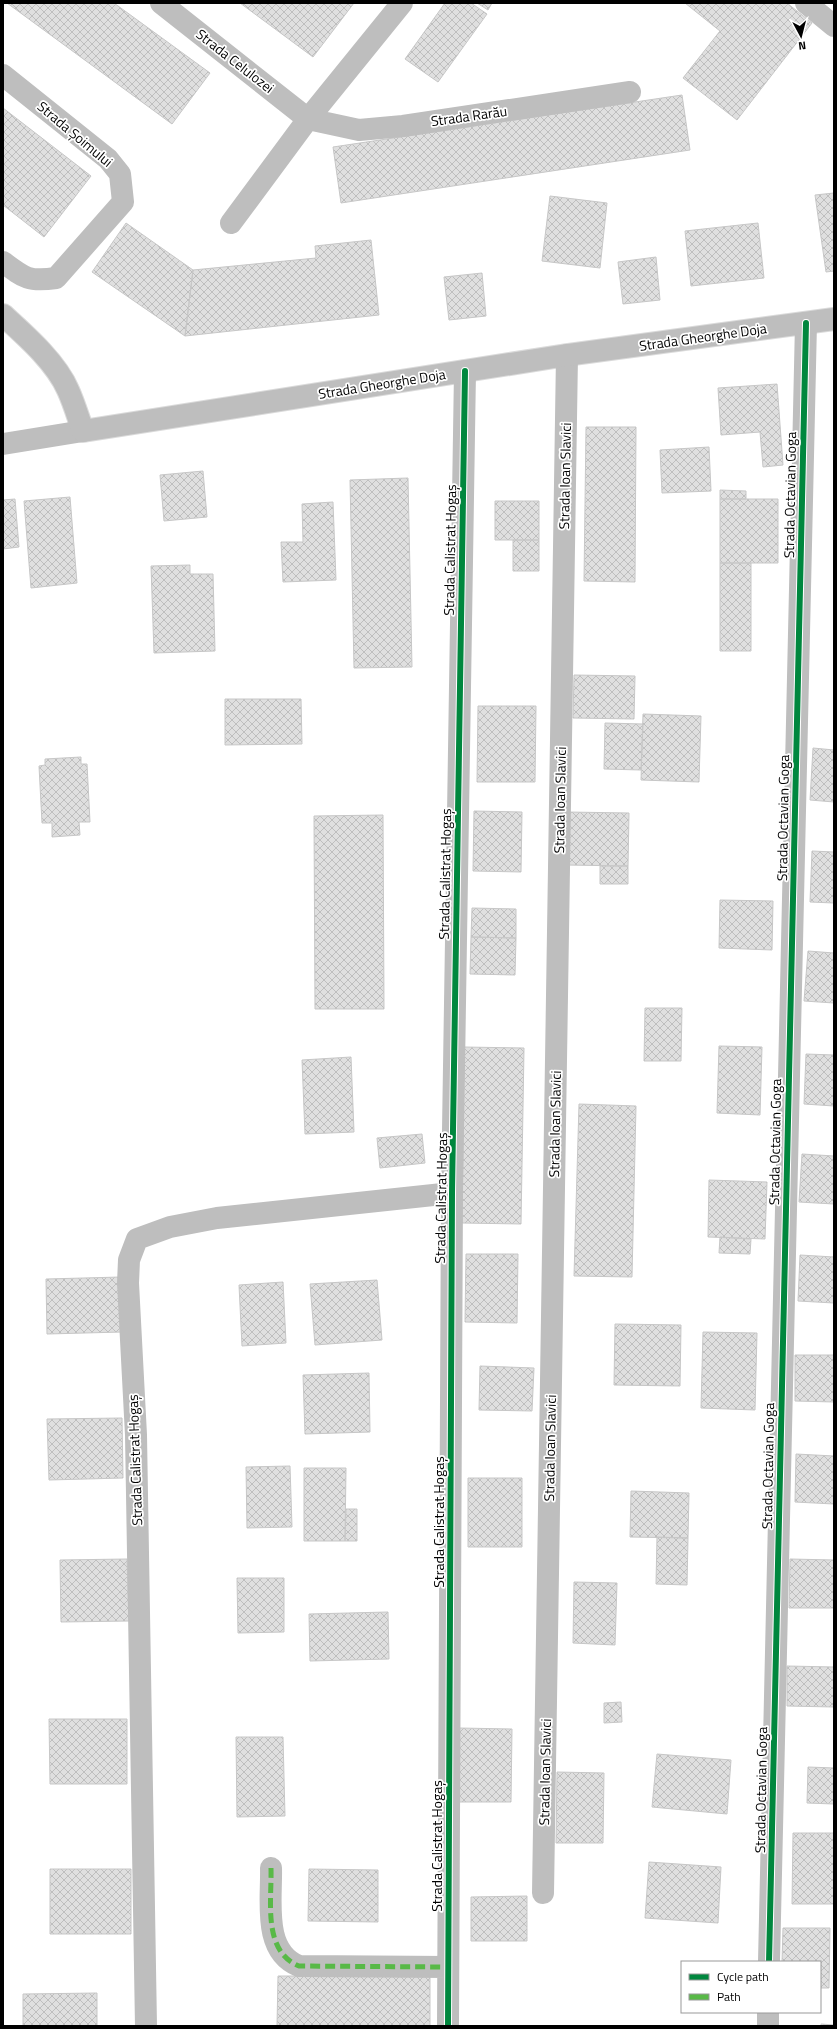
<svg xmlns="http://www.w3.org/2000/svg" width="837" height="2029" viewBox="0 0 837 2029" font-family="'Titillium Web',sans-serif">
<defs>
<pattern id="building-cross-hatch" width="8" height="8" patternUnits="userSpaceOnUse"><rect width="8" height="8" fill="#dfdfdf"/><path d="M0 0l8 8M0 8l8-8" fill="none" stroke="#bebebe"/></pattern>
</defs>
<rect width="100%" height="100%" fill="#fff"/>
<!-- building -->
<path fill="url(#building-cross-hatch)" stroke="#c7c7c7" d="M7,3H114L210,73L172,124Z
M240,3H354L313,57Z
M445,3H471L487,14L438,82L405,59Z
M477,3H492L488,10Z
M685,3H787L812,23L737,120L683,78L720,31Z
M682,95L690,150L341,203L333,147Z
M3,108L91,176L44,237L3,205Z
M834,193V271L826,272L815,195Z
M550,196L607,203L600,268L542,261Z
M126,223L193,270L185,336L92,272Z
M758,223L764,278L691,286L685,231Z
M371,240L379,315L185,336L193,270L316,258L315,246Z
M656,257L660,300L623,304L618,262Z
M482,273L486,316L449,320L444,277Z
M777,384L783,465L763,467L760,432L721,435L718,388Z
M586,427H636L635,582L584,581Z
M709,447L711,491L662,493L660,450Z
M203,471L207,517L164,521L160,475Z
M408,478L412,667L354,668L350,480Z
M720,490L746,491V499H720Z
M70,497L77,583L31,588L24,501Z
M15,499L19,547L3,549V500Z
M720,499H778V563H720Z
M495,501H539V540H495Z
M333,502L336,580L283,582L281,542H303L302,504Z
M513,540H539V571H513Z
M720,563H751V651H720Z
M190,565V574H213L215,651L154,653L151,566Z
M574,675L635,676L634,719L573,718Z
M225,699H301L302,744L225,745Z
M478,706H536L535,782H477Z
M643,714L701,716L699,782L641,780Z
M605,723L643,724L641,770L604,769Z
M813,748L834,750V802L810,800Z
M81,757V764H87L90,822H79L80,835L52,837V823H42L39,766L45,765V759Z
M474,811L522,812L521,872L473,871Z
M567,812L629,813L628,866L566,865Z
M383,815L384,1009H315L314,816Z
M812,851L834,852V903L810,902Z
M600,866H628V884H600Z
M720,900L773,901L772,950L719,948Z
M472,908L516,909V938L471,937Z
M471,937L516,938L515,975L470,974Z
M808,951L834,953V1003L804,1001Z
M645,1008H682L681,1061H644Z
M719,1046L762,1047L760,1115L717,1113Z
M464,1047L524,1048L521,1224L462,1223Z
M806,1054L834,1055V1106L804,1104Z
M351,1057L354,1132L305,1134L302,1060Z
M579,1104L636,1106L632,1277L574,1276Z
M422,1134L425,1163L380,1168L377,1138Z
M802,1154L834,1156V1204L799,1202Z
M709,1180L767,1182L765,1239L708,1237Z
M720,1237L751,1239L750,1254L719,1253Z
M466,1254H518L517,1323L465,1322Z
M800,1255L834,1257V1303L798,1301Z
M121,1277L122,1332L47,1334L46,1279Z
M377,1280L382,1340L315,1345L310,1284Z
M283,1282L286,1343L242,1346L239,1285Z
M615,1324L681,1325L680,1386L614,1385Z
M703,1332L757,1333L755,1410L701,1408Z
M795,1355H834V1402L795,1401Z
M480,1366L534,1368L532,1411L479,1410Z
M369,1373L370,1432L305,1434L303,1375Z
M122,1418L123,1478L49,1480L47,1419Z
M796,1454L834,1456V1504L795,1502Z
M290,1466L292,1527L247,1528L246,1467Z
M304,1468H346L345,1541H304Z
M468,1478H522V1547H468Z
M631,1491L689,1493L688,1538L630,1537Z
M346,1509H357V1541H345Z
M657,1537L688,1538L687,1585L656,1584Z
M127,1559L129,1621L61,1622L60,1560Z
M790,1559L834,1560V1608H789Z
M237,1578H284V1632L238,1633Z
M574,1582L617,1583L615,1645L573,1643Z
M388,1612L389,1659L310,1661L309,1614Z
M787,1666L834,1667V1707L787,1706Z
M621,1702L622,1722L604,1723V1703Z
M49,1719H127V1784H50Z
M459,1728L512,1729L511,1802H458Z
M236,1737H283L285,1816L237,1817Z
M657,1754L731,1760L727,1814L652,1807Z
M808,1767L834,1768V1804L807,1803Z
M557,1772L604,1773L603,1843H556Z
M793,1833H834V1904H792Z
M649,1862L721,1867L718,1923L645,1918Z
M50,1869H131V1934H50Z
M309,1869L378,1870V1922L308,1921Z
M527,1896V1941H471V1897Z
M783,1928H830L829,1988H820V1962H782Z
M278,1976H430V2026H277Z
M97,1993V2026H23V1994Z
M821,2024L834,2025V2026H821Z"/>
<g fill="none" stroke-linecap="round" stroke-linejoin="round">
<defs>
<path id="major" d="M3,315C25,335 56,362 68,390C74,403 78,417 83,431L567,355L834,319"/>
</defs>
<!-- major casing -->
<use href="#major" stroke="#dbdbdb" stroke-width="24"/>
<!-- minor -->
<path stroke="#bebebe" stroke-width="22" d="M161,3L308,119L359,130L403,126L630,92
M806,3L834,26
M3,75L108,159L120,174L123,202L56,278C29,282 24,278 3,262
M231,223L308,119L402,3
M3,444L83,431
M271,1868C272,1900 262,1951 299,1966L448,1967
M543,1893L567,355
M769,1962L806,323
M146,2026L136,1435L128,1283L129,1260L137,1239L170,1227L217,1218L452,1193
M448,2026L452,1193L465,371
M768,2026V2012"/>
<!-- major -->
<use href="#major" stroke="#bebebe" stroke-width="22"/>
<!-- quiet -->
<path stroke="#58b947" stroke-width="5" stroke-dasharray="10 5" stroke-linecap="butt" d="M271,1868C272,1900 262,1951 299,1966L448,1967"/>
<defs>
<path id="cycleway" d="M769,1962L806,323
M448,2026L452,1193L465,371"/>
</defs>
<!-- cycleway casing -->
<use href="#cycleway" stroke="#fff" stroke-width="8"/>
<!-- cycleway -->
<use href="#cycleway" stroke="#00873e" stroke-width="6"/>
</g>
<g text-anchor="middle" stroke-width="3.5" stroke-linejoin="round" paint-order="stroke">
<!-- street labels -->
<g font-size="14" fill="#000" stroke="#fff">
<text transform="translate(235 61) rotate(38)" y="5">Strada Celulozei</text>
<text transform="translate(469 116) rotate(-8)" y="5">Strada Rarău</text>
<text transform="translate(75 134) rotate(40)" y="5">Strada Șoimului</text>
<text transform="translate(703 337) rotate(-8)" y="5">Strada Gheorghe Doja</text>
<text transform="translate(382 384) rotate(-9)" y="5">Strada Gheorghe Doja</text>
<text transform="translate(565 476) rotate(-89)" y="5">Strada Ioan Slavici</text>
<text transform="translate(790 495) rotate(-89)" y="5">Strada Octavian Goga</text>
<text transform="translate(450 550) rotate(-89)" y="5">Strada Calistrat Hogaș</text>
<text transform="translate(560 800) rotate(-89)" y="5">Strada Ioan Slavici</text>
<text transform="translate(783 818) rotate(-89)" y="5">Strada Octavian Goga</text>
<text transform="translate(445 874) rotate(-89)" y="5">Strada Calistrat Hogaș</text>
<text transform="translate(555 1124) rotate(-89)" y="5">Strada Ioan Slavici</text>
<text transform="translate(775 1142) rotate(-89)" y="5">Strada Octavian Goga</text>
<text transform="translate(441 1198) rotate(-89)" y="5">Strada Calistrat Hogaș</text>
<text transform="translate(550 1448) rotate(-89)" y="5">Strada Ioan Slavici</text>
<text transform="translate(135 1460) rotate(-92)" y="5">Strada Calistrat Hogaș</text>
<text transform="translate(768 1466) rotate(-89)" y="5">Strada Octavian Goga</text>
<text transform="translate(439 1522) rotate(-90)" y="5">Strada Calistrat Hogaș</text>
<text transform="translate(545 1772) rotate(-89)" y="5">Strada Ioan Slavici</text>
<text transform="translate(761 1790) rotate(-89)" y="5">Strada Octavian Goga</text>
<text transform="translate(437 1846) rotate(-90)" y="5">Strada Calistrat Hogaș</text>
</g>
</g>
<!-- border -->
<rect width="837" height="2029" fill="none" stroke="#000000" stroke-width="8"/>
<!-- legend -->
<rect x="681" y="1961" width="140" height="52" fill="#ffffff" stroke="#999999"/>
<rect x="689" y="1974" width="20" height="6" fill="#00873e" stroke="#999999"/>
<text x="717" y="1981" font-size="12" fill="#000000">Cycle path</text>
<rect x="689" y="1994" width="20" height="6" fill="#58b947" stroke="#999999"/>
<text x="717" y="2001" font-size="12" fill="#000000">Path</text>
<!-- north arrow -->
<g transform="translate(801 36) rotate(173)" stroke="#ffffff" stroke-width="3" paint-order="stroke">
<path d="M0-3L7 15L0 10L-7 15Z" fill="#000000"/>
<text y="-6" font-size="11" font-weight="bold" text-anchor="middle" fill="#000000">N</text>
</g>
</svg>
